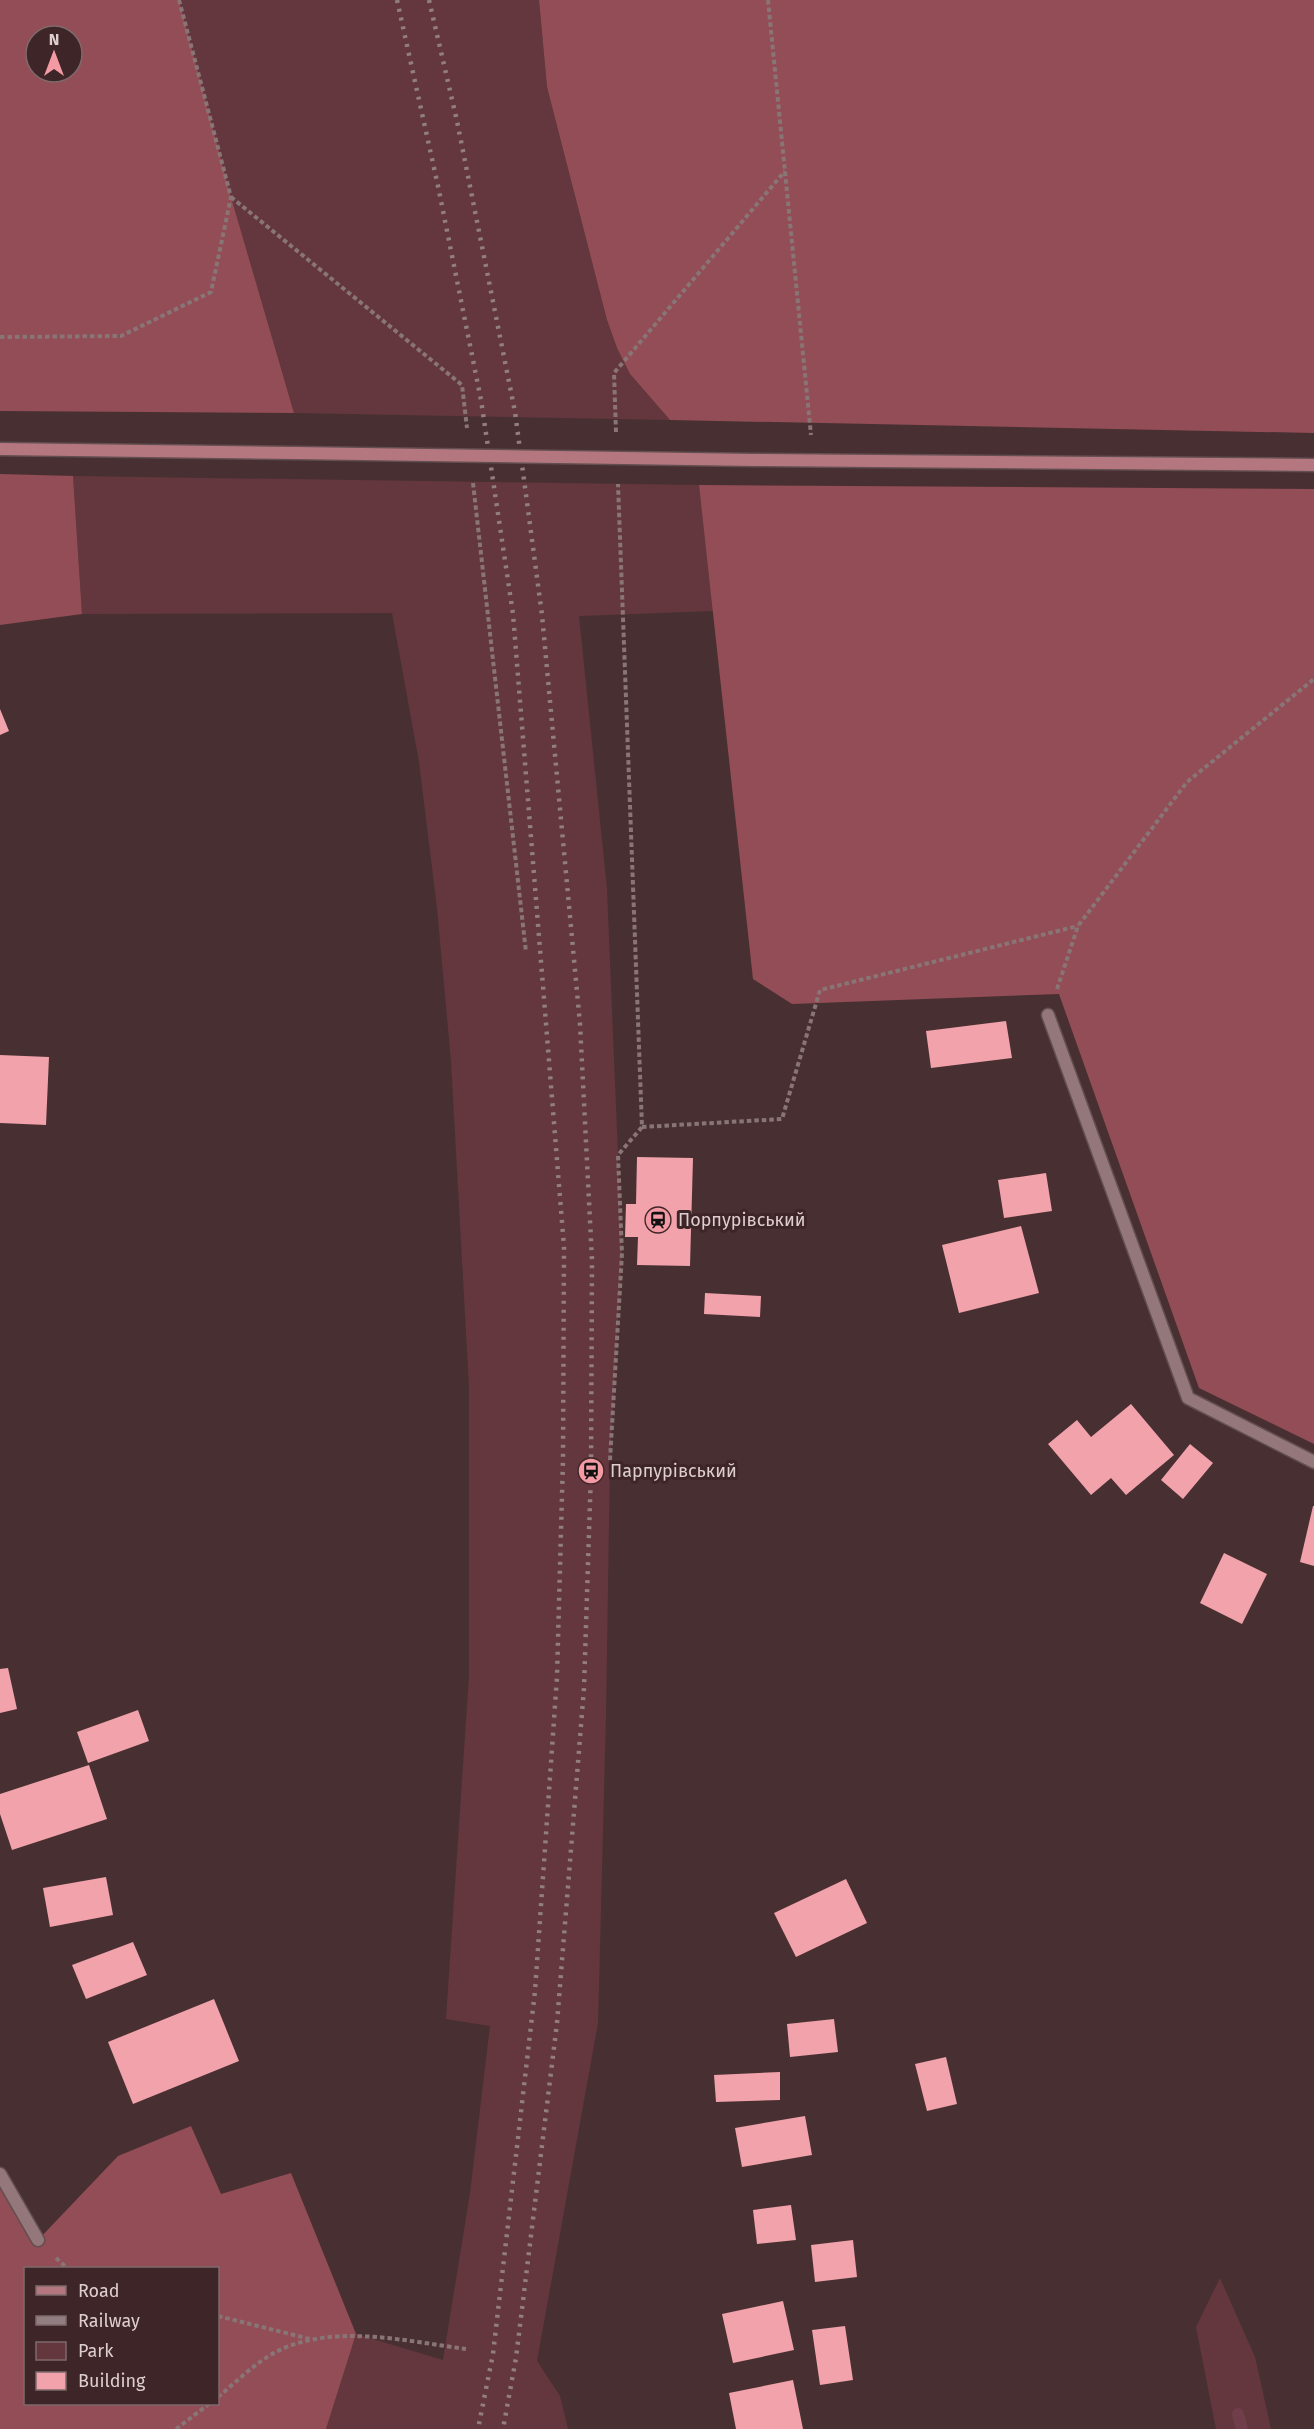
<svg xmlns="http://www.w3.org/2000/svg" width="1314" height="2429" viewBox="0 0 1314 2429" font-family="'Fira Sans',sans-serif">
<rect width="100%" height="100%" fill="#483032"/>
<!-- green -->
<path fill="#63373d" d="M179,0H539L547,87L607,320L617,348L630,374L670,420L294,413L231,197Z
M73,476L699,485L714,611L579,616L607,889L622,1253L610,1460L606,1714L598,2023L537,2361L560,2396L568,2429H326L356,2334L443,2360L470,2193L490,2026L446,2019L469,1676V1386L451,1061L437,908L419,762L392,613L82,614Z
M1220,2278L1255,2357L1271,2429H1216L1196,2327Z"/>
<!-- forest -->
<path fill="#934d56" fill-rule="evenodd" d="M0,0H179L231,197L294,413L0,411ZM36,36H72V72H36Z
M539,0H1314V433L670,420L630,374L617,348L607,320L547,87Z
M0,474L73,476L82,614L0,625Z
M699,485L1314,489V1444L1199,1388L1059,994L792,1004L753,979Z
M191,2126L221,2194L291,2173L356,2334L326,2429H0V2174L38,2240L118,2156ZM26,2268H218V2404H26Z"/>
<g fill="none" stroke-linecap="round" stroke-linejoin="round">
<!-- stream -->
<path stroke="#703e4b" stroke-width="12" d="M1238,2414L1242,2429"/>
</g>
<!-- building -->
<path fill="#f1a2ab" d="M0,709L9,731L0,735Z
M1006,1021L1012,1058L931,1068L926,1031Z
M0,1055L49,1057L46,1125L0,1123Z
M637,1157L693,1158L690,1266L637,1265L638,1237H625L626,1204H636Z
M1046,1173L1052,1211L1004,1218L998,1180Z
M1021,1226L1039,1293L959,1313L942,1245Z
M705,1293L761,1296L760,1317L704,1314Z
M1131,1404L1174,1455L1126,1495L1111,1478L1091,1495L1048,1444L1077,1420L1091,1437Z
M1190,1444L1213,1463L1183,1499L1161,1480Z
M1313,1506H1314V1566L1300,1562Z
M1224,1553L1267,1574L1242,1624L1200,1603Z
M8,1668L17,1709L0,1713V1669Z
M138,1710L149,1741L88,1763L77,1732Z
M89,1765L107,1819L12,1850L0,1814V1794Z
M106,1877L113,1915L50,1927L43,1888Z
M846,1879L867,1923L796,1957L774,1913Z
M133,1942L147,1975L86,1999L72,1965Z
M214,1999L239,2061L133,2104L108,2042Z
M834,2019L838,2052L790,2057L787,2024Z
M946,2057L957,2104L927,2111L915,2064Z
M780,2072V2100L716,2102L714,2075Z
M805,2116L812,2155L742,2167L735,2128Z
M791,2205L796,2240L757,2244L753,2210Z
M853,2240L857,2277L815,2282L811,2245Z
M783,2301L794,2350L733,2363L722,2314Z
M845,2326L853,2380L820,2385L812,2330Z
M793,2380L803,2429H736L729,2393Z"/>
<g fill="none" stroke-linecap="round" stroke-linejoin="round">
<defs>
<path id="service" d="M1048,1015L1188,1398L1314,1462"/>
<path id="minor" d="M0,2174L38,2240"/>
<path id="secondary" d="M0,449L295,453
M755,460L1314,465"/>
</defs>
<!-- service casing -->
<use href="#service" stroke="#634e50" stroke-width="15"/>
<!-- minor casing -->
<use href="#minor" stroke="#634e50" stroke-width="15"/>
<!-- secondary casing -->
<use href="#secondary" stroke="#634e50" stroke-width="15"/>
<!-- path -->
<path stroke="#897576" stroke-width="4" stroke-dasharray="4.5 3" stroke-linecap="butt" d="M768,0L811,435
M231,197L462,385L467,428
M0,337L121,336L211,292L231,197L179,0
M616,432L614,373L785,171
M473,483L526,952
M1057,989L1078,926L1187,782L1314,679
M642,1127L782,1119L820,990L1078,926
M610,1460L622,1253L618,1155L642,1127L618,484
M56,2258L67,2268
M218,2316L310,2339
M218,2397C235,2383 253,2365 272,2354C329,2322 405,2341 466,2349
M176,2429L209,2404"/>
<!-- service -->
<use href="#service" stroke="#94777a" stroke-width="12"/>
<!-- minor -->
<use href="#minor" stroke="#94777a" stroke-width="12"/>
<!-- secondary -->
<use href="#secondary" stroke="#b4777f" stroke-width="12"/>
<!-- rail -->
<path stroke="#927e80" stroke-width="4.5" stroke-dasharray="3 6" stroke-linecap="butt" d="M397,0L438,186L481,400L513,614L564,1247L563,1459L557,1677L535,1991L493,2354L478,2429
M429,0L457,121L515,412L542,615L580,1024L592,1260L591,1471L584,1688L557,2023L516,2358L503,2429"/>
<defs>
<path id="secondary-bridge" d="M295,453L755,460"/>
</defs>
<!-- secondary-bridge casing -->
<use href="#secondary-bridge" stroke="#634e50" stroke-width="15" stroke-linecap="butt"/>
<!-- secondary-bridge -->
<use href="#secondary-bridge" stroke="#b4777f" stroke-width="12"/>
</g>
<!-- icons -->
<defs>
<symbol id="station-disc" viewBox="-11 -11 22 22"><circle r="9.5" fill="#f49aa5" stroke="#3e2628"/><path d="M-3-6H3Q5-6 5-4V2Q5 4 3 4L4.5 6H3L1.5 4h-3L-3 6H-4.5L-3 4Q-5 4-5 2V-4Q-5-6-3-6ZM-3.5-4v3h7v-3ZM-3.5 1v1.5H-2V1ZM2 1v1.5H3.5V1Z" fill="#111"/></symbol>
</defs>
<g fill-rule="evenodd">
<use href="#station-disc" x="643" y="1205" width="30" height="30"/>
<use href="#station-disc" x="576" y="1456" width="30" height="30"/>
</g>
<g text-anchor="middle" stroke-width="6" stroke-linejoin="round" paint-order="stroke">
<!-- poi labels -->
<g font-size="18" fill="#dececf" stroke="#3e2628" text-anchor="start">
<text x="678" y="1226">Порпурівський</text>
<text x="610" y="1477">Парпурівський</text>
</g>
</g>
<!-- legend -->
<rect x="24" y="2267" width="195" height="138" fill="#3e2628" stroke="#7e696b" stroke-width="1.5"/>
<rect x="36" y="2286" width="30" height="9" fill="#b4777f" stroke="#7e696b" stroke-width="1.5"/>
<text x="78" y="2297" font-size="18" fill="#dececf">Road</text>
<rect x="36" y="2316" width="30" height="9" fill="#927e80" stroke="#7e696b" stroke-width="1.5"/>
<text x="78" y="2327" font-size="18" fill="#dececf">Railway</text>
<rect x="36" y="2342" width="30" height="18" fill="#63373d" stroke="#7e696b" stroke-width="1.5"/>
<text x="78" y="2357" font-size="18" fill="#dececf">Park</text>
<rect x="36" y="2372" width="30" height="18" fill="#f1a2ab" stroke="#7e696b" stroke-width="1.5"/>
<text x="78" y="2387" font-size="18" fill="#dececf">Building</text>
<!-- north arrow -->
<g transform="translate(54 54)"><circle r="28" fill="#3e2628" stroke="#7e696b" stroke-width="1.5"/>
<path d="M0-4.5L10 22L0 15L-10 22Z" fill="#f49aa5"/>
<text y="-9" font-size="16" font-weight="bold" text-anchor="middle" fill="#dececf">N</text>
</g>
</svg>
